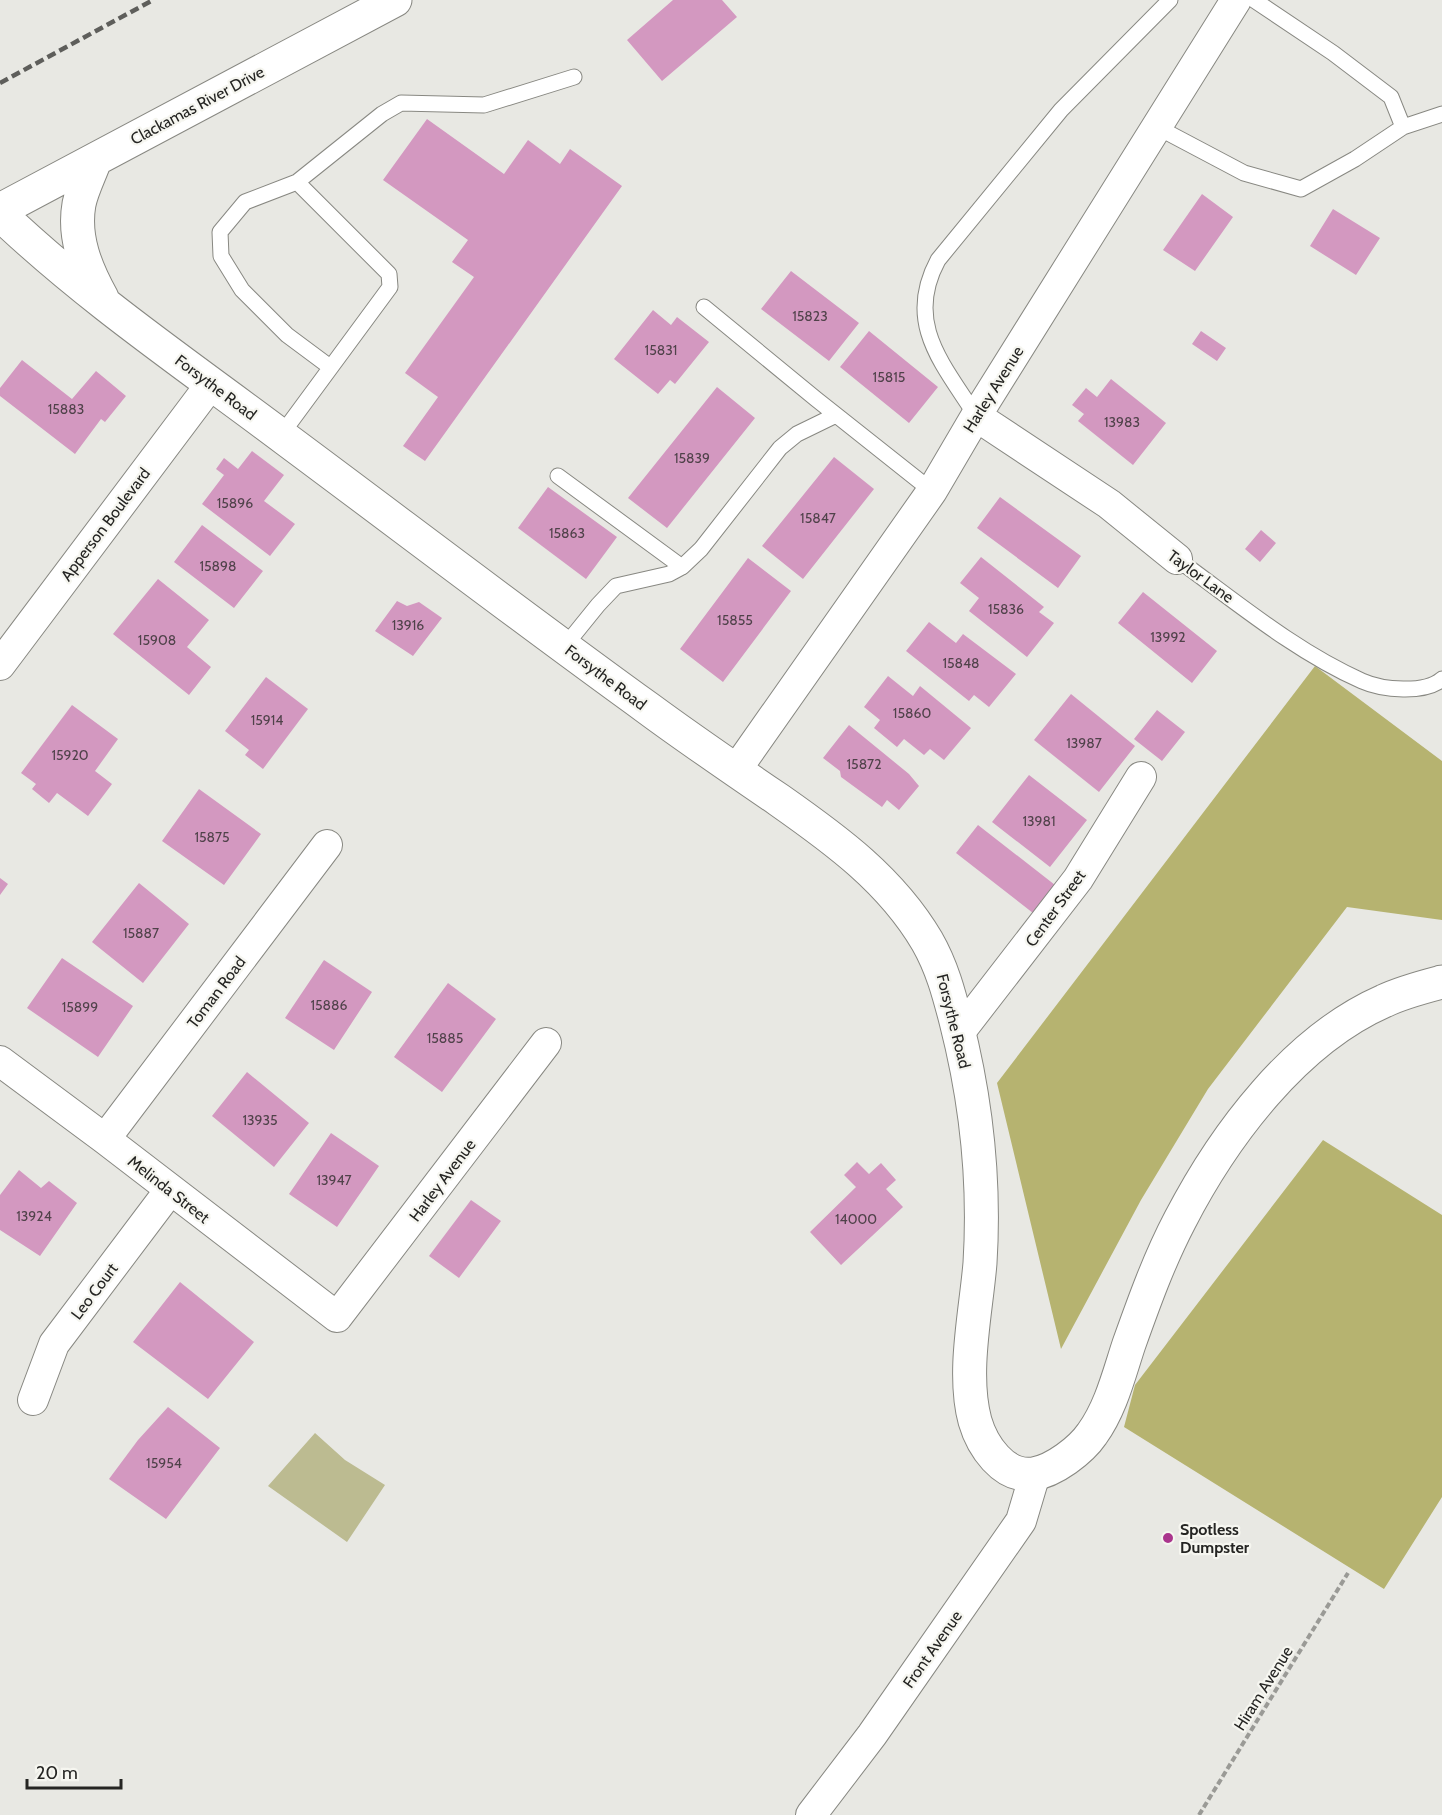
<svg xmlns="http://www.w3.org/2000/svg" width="1442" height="1815" viewBox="0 0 1442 1815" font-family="Cabin,sans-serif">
<rect width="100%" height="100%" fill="#e8e8e3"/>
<!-- green -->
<path fill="#bcbb91" d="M315,1433L345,1460L385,1485L347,1542L268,1486Z"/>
<!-- forest -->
<path fill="#b6b370" d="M1315,666L1442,761V920L1347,907L1208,1089L1141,1200L1061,1349L997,1083Z
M1323,1140L1442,1215V1497L1384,1589L1124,1427L1135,1385Z"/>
<!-- building -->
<path fill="#d398c0" d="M673,0H722L737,17L662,81L627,40Z
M427,119L504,174L528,140L560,164L570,149L622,186L425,461L403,446L438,397L405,373L474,277L452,262L468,240L383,180Z
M1202,194L1233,217L1195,271L1163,250Z
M1333,209L1380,238L1356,275L1310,246Z
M791,271L859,323L829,361L761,309Z
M653,310L671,325L677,317L709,342L675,384L670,380L658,394L614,359Z
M869,331L938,387L909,423L840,367Z
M1201,331L1226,348L1217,361L1192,344Z
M22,360L72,399L96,371L126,396L105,422L101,419L75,454L0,396V388Z
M1111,379L1166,423L1133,465L1078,421L1084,414L1072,405L1086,388L1097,397Z
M717,387L755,418L667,528L628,498Z
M252,451L284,475L264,501L295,524L270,556L202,504L224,475L216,469L224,458L238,469Z
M834,457L874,489L803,579L762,546Z
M548,487L617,537L586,579L518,528Z
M1000,497L1081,556L1058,588L977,528Z
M202,525L263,571L234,608L174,562Z
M1261,530L1276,543L1260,562L1245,549Z
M981,557L1044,607L1039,612L1054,623L1027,657L969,611L979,598L960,583Z
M748,558L791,591L723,682L680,649Z
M158,579L209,620L187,647L211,667L189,695L113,634Z
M1143,592L1217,651L1192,683L1118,623Z
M397,601L407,606L419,602L442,618L413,656L375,631Z
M929,622L956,643L963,634L1016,674L989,707L974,695L969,701L906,651Z
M888,676L913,696L920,686L971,728L944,760L930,749L924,755L904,739L897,747L874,728L880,720L864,707Z
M266,677L308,709L263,769L245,755L249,750L225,731Z
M1071,694L1135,746L1099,792L1034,740Z
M72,705L118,739L95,771L112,784L88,816L57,793L49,803L32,789L36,784L21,773Z
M1157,710L1185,732L1162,761L1134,739Z
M849,725L909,774L919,786L899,810L887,800L882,807L841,777L840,771L823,758Z
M1029,775L1087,820L1050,867L992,822Z
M199,789L261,834L224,885L162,841Z
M978,825L1055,885L1033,913L956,853Z
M0,878L8,884L0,895Z
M139,883L189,924L143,983L92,942Z
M62,958L133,1006L98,1057L27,1008Z
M324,960L372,992L334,1050L285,1018Z
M448,983L496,1019L442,1092L394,1057Z
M247,1072L309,1123L274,1167L212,1116Z
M331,1133L379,1166L337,1227L289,1194Z
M857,1162L869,1174L881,1163L896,1180L886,1189L903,1207L841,1265L810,1232L856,1187L844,1175Z
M19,1170L41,1188L49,1181L77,1203L40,1256L0,1230V1195Z
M471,1200L501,1221L459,1278L429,1256Z
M180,1282L254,1342L208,1399L133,1342Z
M168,1407L220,1448L166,1519L109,1479L138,1440Z"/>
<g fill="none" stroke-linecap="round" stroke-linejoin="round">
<defs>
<path id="lane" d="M1254,0L1333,53L1391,97L1403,127
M1157,127L1244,173L1301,189L1355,159L1403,127L1442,114
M297,182L245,202L220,232L221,256L242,290L287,335L330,367
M704,307L816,399L932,491
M976,416C943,364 904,323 938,260L1061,110L1170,0
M281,435L390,287L389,274L297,182L382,114L401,103L484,105L574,77
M558,476L682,567L701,549L780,448L797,434L836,415
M1177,559C1235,601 1296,652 1362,681C1382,690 1425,694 1442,679
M564,647L598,605L616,586L669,574L682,567"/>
<path id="street" d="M976,416L1109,504L1177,559
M0,665L211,384
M736,770L932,491L976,416L1236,0
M959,1033L1078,879L1141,777
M0,1061L105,1139L337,1317L546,1043
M105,1139L327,845
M33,1400L54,1344L170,1190
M811,1815L872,1735L1021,1521L1035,1474"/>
<path id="secondary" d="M95,160C90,174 82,189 79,204C73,238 86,269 102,298
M0,210L395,0
M0,214C88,298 190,367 287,440C408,530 527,621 649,709C691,740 735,770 779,800C836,840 891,880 927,941C942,967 949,994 956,1021C976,1099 985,1183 980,1263C976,1312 962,1373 975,1421C982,1445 1003,1478 1033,1474C1054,1471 1081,1450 1092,1434C1111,1408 1119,1374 1129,1344C1144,1302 1159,1260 1180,1220C1224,1135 1295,1040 1384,1001C1403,992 1423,987 1442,982"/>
</defs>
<!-- lane casing -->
<use href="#lane" stroke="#888882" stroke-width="17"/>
<!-- street casing -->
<use href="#street" stroke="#888882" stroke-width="32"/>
<!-- secondary casing -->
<use href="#secondary" stroke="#888882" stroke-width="35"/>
<!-- path -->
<path stroke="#9a9a96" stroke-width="4" stroke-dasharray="6 3" stroke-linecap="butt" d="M1199,1815L1348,1573"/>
<!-- lane -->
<use href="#lane" stroke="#fff" stroke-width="15"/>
<!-- street -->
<use href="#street" stroke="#fff" stroke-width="30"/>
<!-- secondary -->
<use href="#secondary" stroke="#fff" stroke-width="33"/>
<!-- rail -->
<path stroke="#5e5e5b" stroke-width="4.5" stroke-dasharray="9 4.5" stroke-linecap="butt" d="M0,83L153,0"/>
</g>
<!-- markers -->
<circle fill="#aa358d" stroke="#f6f6f0" stroke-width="2" cx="1168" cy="1538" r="6"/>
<g text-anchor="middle" stroke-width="4.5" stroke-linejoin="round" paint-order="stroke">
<!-- number labels -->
<g font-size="14" fill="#50424a">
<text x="810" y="321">15823</text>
<text x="661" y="355">15831</text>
<text x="889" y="382">15815</text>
<text x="66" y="414">15883</text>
<text x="1122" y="427">13983</text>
<text x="692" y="463">15839</text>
<text x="235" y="508">15896</text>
<text x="818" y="523">15847</text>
<text x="567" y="538">15863</text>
<text x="218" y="571">15898</text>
<text x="1006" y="614">15836</text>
<text x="735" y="625">15855</text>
<text x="408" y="630">13916</text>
<text x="1168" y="642">13992</text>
<text x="157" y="645">15908</text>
<text x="961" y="668">15848</text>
<text x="912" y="718">15860</text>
<text x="267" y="725">15914</text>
<text x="1084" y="748">13987</text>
<text x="70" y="760">15920</text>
<text x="864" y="769">15872</text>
<text x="1039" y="826">13981</text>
<text x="212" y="842">15875</text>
<text x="141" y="938">15887</text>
<text x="329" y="1010">15886</text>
<text x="80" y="1012">15899</text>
<text x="445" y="1043">15885</text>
<text x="260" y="1125">13935</text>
<text x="334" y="1185">13947</text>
<text x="34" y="1221">13924</text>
<text x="856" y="1224">14000</text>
<text x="164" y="1468">15954</text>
</g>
<!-- street labels -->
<g font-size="16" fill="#252523" stroke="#f6f6f0">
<text transform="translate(197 105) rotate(-28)" y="6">Clackamas River Drive</text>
<text transform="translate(216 387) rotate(37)" y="6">Forsythe Road</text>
<text transform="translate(993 389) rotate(-58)" y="6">Harley Avenue</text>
<text transform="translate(105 524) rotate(-53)" y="6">Apperson Boulevard</text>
<text transform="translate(1201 576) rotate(36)" y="6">Taylor Lane</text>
<text transform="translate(606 677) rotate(37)" y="6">Forsythe Road</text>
<text transform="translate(1055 908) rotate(-54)" y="6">Center Street</text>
<text transform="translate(216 992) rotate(-53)" y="6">Toman Road</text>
<text transform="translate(954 1021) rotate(76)" y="6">Forsythe Road</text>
<text transform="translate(442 1180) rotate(-53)" y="6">Harley Avenue</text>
<text transform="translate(169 1189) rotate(38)" y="6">Melinda Street</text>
<text transform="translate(94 1291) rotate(-53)" y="6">Leo Court</text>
<text transform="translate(932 1649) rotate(-55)" y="6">Front Avenue</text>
<text transform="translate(1263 1688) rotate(-58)" y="6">Hiram Avenue</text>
</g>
<!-- poi labels -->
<g font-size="16" font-weight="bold" fill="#252523" stroke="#f6f6f0" text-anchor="start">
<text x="1180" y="1535">Spotless<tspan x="1180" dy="18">Dumpster</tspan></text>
</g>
</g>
<!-- scale -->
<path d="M27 1779v9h94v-9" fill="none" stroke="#252523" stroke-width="3"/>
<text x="36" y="1779" font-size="18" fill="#252523" stroke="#f6f6f0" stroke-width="4.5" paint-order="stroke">20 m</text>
</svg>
